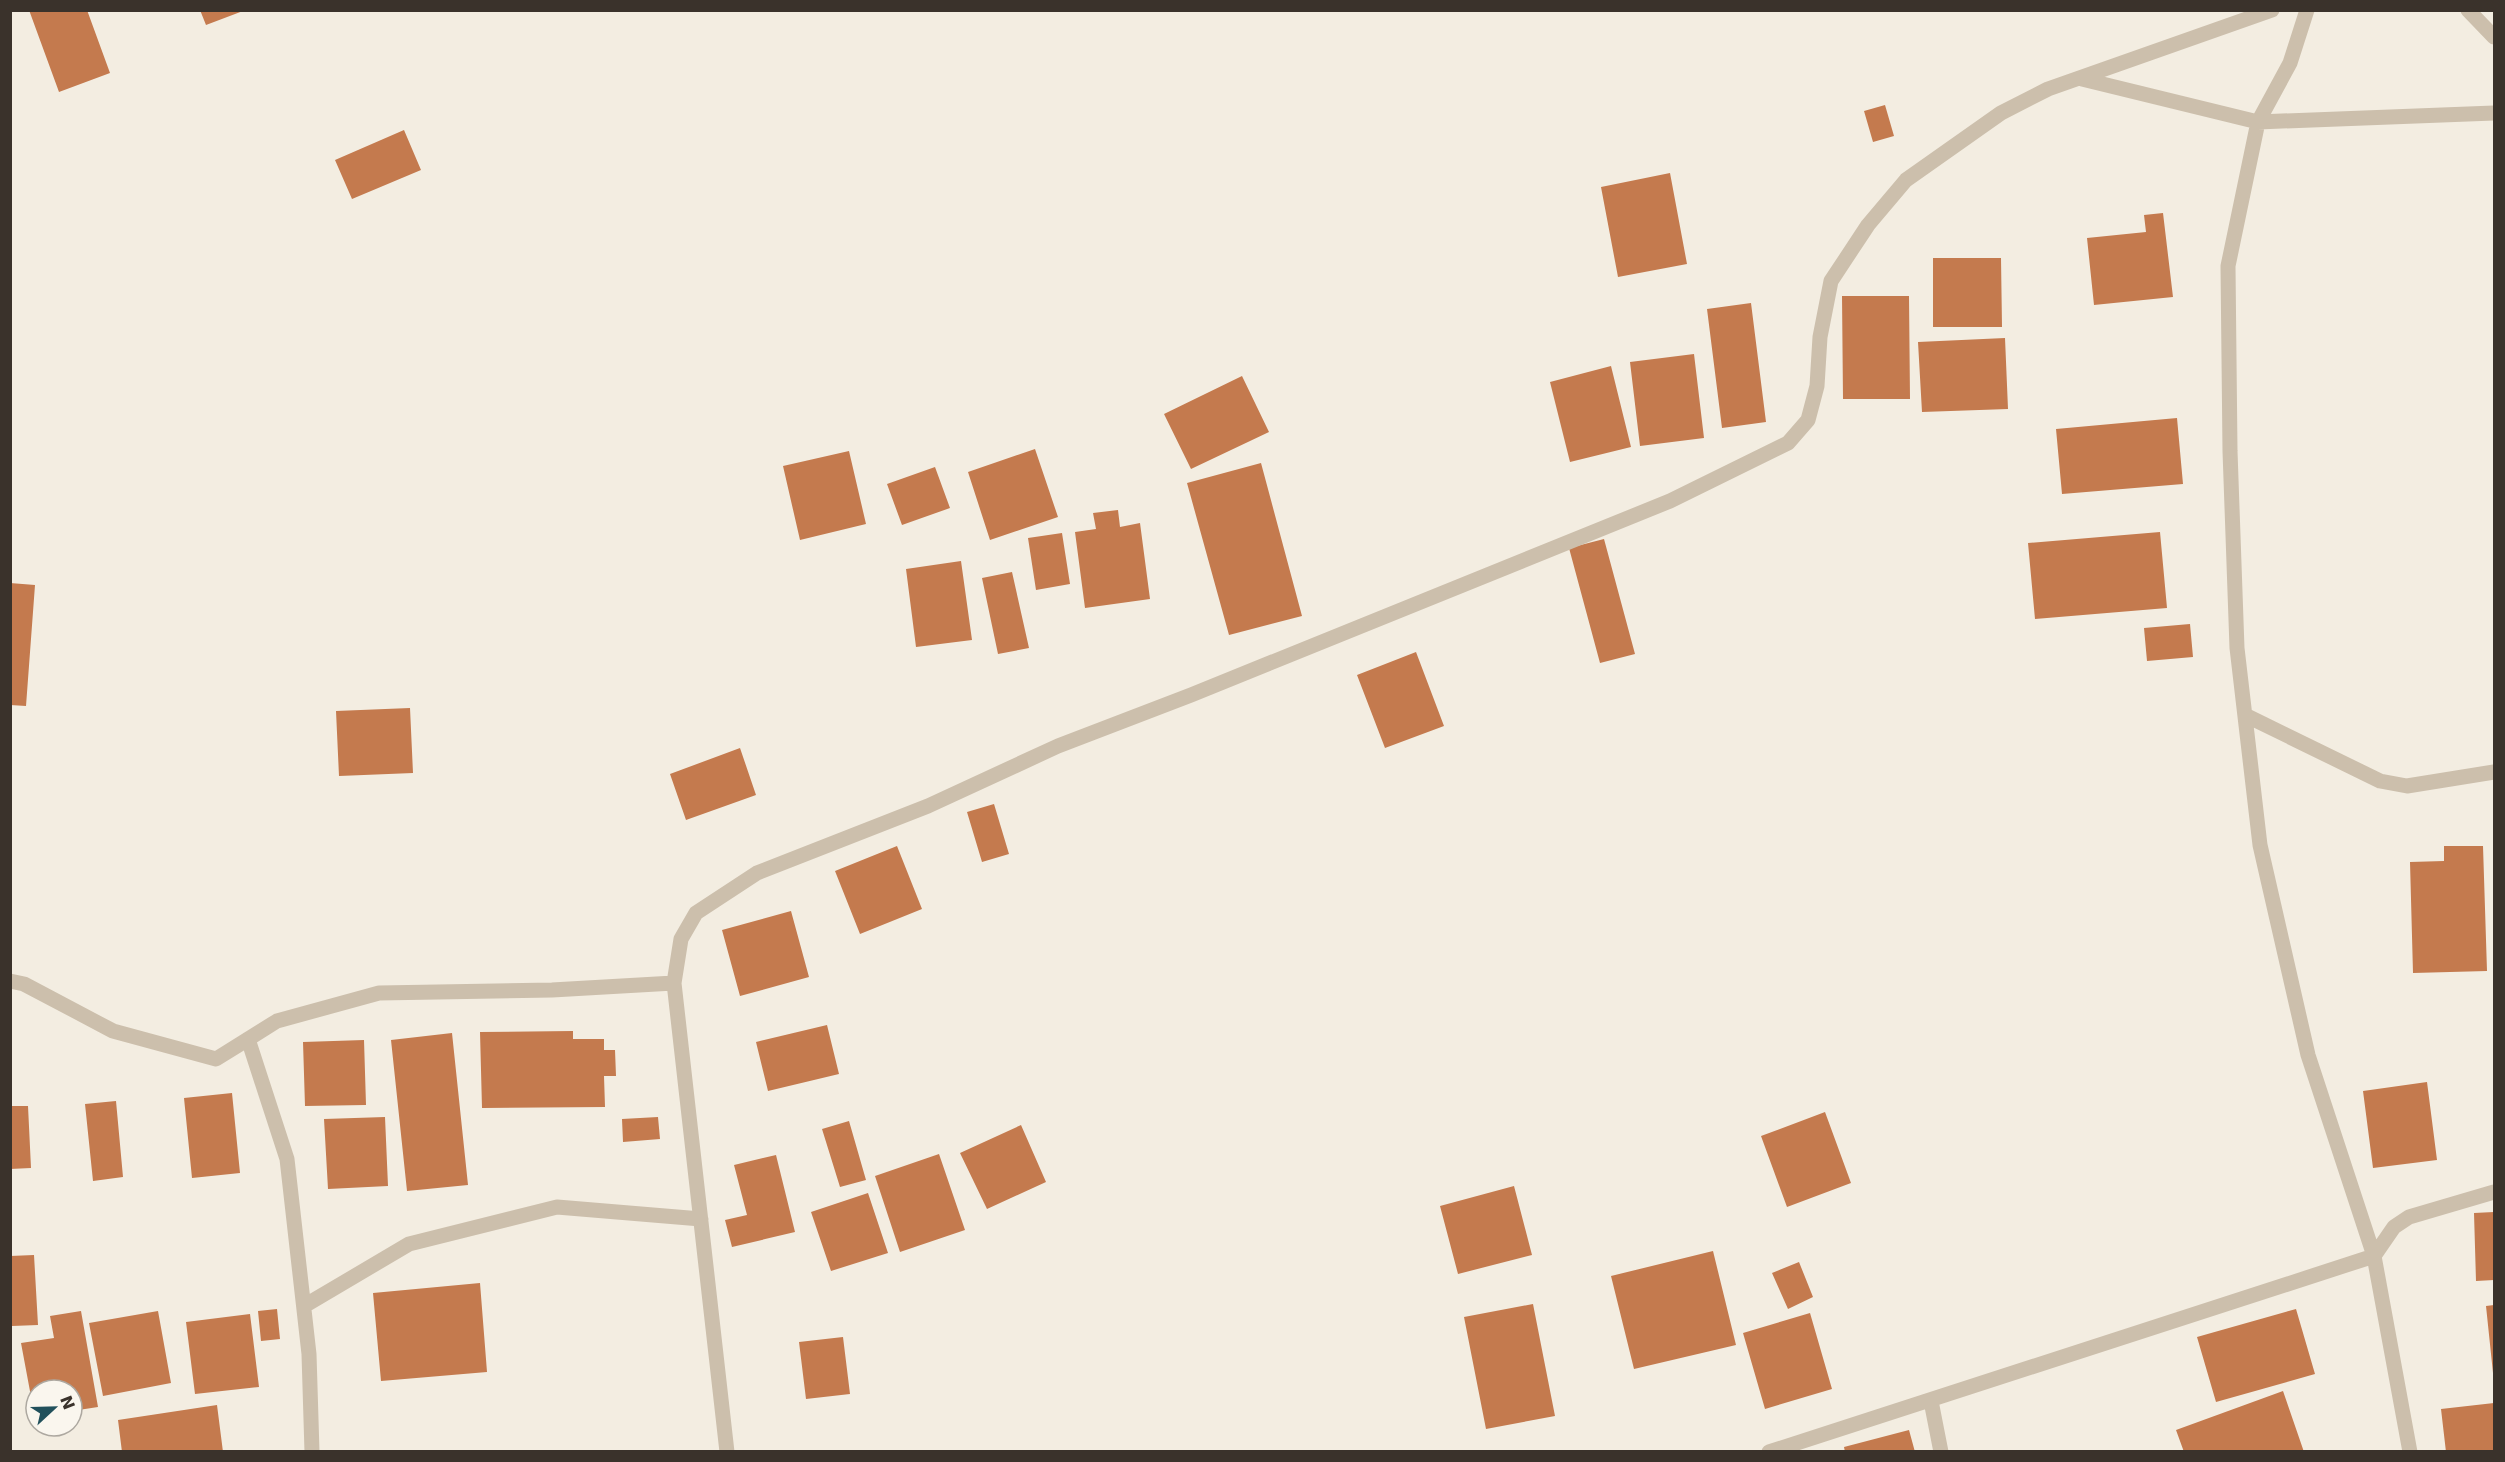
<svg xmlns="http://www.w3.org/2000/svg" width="2505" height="1462" viewBox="0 0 2505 1462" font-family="'DejaVu Sans',sans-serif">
<rect width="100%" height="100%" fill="#f3ede1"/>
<!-- building -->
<path fill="#c47a4e" d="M29,10H87L110,73L59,92Z
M200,10H243V11L206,25Z
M1885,105L1894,136L1873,142L1864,111Z
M404,130L421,170L352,199L335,160Z
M1670,173L1687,264L1618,277L1601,187Z
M2163,213L2173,297L2094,305L2087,238L2146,232L2144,215Z
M1933,258H2001L2002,327H1933Z
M1842,296H1909L1910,399H1843Z
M1751,303L1766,422L1722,428L1707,309Z
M2005,338L2008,409L1922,412L1918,342Z
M1694,354L1704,438L1640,446L1630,362Z
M1611,366L1631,447L1570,462L1550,382Z
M1242,376L1269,432L1191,469L1164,414Z
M2177,418L2183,484L2062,494L2056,429Z
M1035,449L1058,517L990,540L968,472Z
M849,451L866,524L800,540L783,466Z
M1261,463L1302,616L1229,635L1187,483Z
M935,467L950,508L902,525L887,484Z
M1118,510L1120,527L1140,523L1150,599L1085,608L1075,532L1096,529L1093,513Z
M2160,532L2167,608L2035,619L2028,543Z
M1062,533L1070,584L1036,590L1028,538Z
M1604,539L1635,654L1600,663L1569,548Z
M961,561L972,640L916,647L906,569Z
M1012,572L1029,648L998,654L982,578Z
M10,583L35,585L26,706L10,705Z
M2190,624L2193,657L2147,661L2144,628Z
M1416,652L1444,726L1385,748L1357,675Z
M410,708L413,773L339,776L336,711Z
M740,748L756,795L686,820L670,774Z
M994,804L1009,854L982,862L967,812Z
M897,846L922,909L860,934L835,871Z
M2444,846H2483L2487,971L2413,973L2410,862L2444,861Z
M791,911L809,977L740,996L722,930Z
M827,1025L839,1074L768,1091L756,1042Z
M573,1031V1039H604V1050H615L616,1076H604L605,1107L482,1108L480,1032Z
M452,1033L468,1185L407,1191L391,1040Z
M364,1040L366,1105L305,1106L303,1042Z
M2427,1082L2437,1160L2373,1168L2363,1091Z
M232,1093L240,1173L192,1178L184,1098Z
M116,1101L123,1177L93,1181L85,1104Z
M10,1106H28L31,1168L10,1169Z
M1825,1112L1851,1183L1787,1207L1761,1136Z
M385,1117L388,1186L328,1189L324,1119Z
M658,1117L660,1139L623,1142L622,1119Z
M849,1121L866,1180L840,1187L822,1129Z
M1021,1125L1046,1182L987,1209L960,1153Z
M939,1154L965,1230L900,1252L875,1176Z
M776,1155L795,1232L732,1247L725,1220L747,1215L734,1165Z
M1514,1186L1532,1255L1458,1274L1440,1206Z
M868,1193L888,1253L831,1271L811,1212Z
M2494,1212V1280L2476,1281L2474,1213Z
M1713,1251L1736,1345L1634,1369L1611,1276Z
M34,1255L38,1325L12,1326L10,1256Z
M1799,1262L1813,1297L1788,1309L1772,1273Z
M480,1283L487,1372L381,1381L373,1293Z
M1533,1304L1555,1416L1486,1429L1464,1317Z
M2494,1305V1373H2493L2486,1306Z
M277,1309L280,1339L261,1341L258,1311Z
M2296,1309L2315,1374L2216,1402L2197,1337Z
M81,1311L98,1407L72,1411V1390H36L35,1418L21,1343L54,1338L50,1316Z
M158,1311L171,1383L103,1396L89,1323Z
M1810,1313L1832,1389L1765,1409L1743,1333Z
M250,1314L259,1387L195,1394L186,1322Z
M843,1337L850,1394L806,1399L799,1342Z
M2283,1391L2304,1452H2184L2176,1430Z
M2494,1403V1452H2446L2441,1409Z
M217,1405L223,1452H122L118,1420Z
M1909,1430L1915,1452H1845L1844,1447Z"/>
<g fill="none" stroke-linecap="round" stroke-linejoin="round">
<!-- minor -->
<path stroke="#ccbfac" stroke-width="15" d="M2307,10L2290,63L2258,122L2228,266L2230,451L2237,648L2260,845L2308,1055L2374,1256L2410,1452
M2468,10L2494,37
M2082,79L2258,122L2494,113
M2245,715L2380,781L2407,786L2494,772
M10,981L24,984L113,1031L216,1059L277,1021L379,993L552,990L674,983
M248,1039L287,1159L309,1354L312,1452
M304,1306L409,1244L557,1207L701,1219
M1931,1401L1941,1452
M727,1452L674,983L681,939L696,913L757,873L928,806L1058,746L1191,695L1670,501L1788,443L1808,420L1817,386L1820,337L1831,281L1868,225L1906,180L2001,113L2048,89L2272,10
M1769,1452L2374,1256L2394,1227L2409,1217L2494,1192"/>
</g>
<!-- border -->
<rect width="2505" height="1462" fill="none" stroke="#3a322b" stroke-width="24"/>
<!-- north arrow -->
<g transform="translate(54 1408) rotate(68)"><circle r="28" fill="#faf6ee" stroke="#ada8a0" stroke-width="1.5"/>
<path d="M0-4.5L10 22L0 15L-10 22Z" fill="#21505b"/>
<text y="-9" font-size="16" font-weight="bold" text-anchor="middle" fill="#3a322b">N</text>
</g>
</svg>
